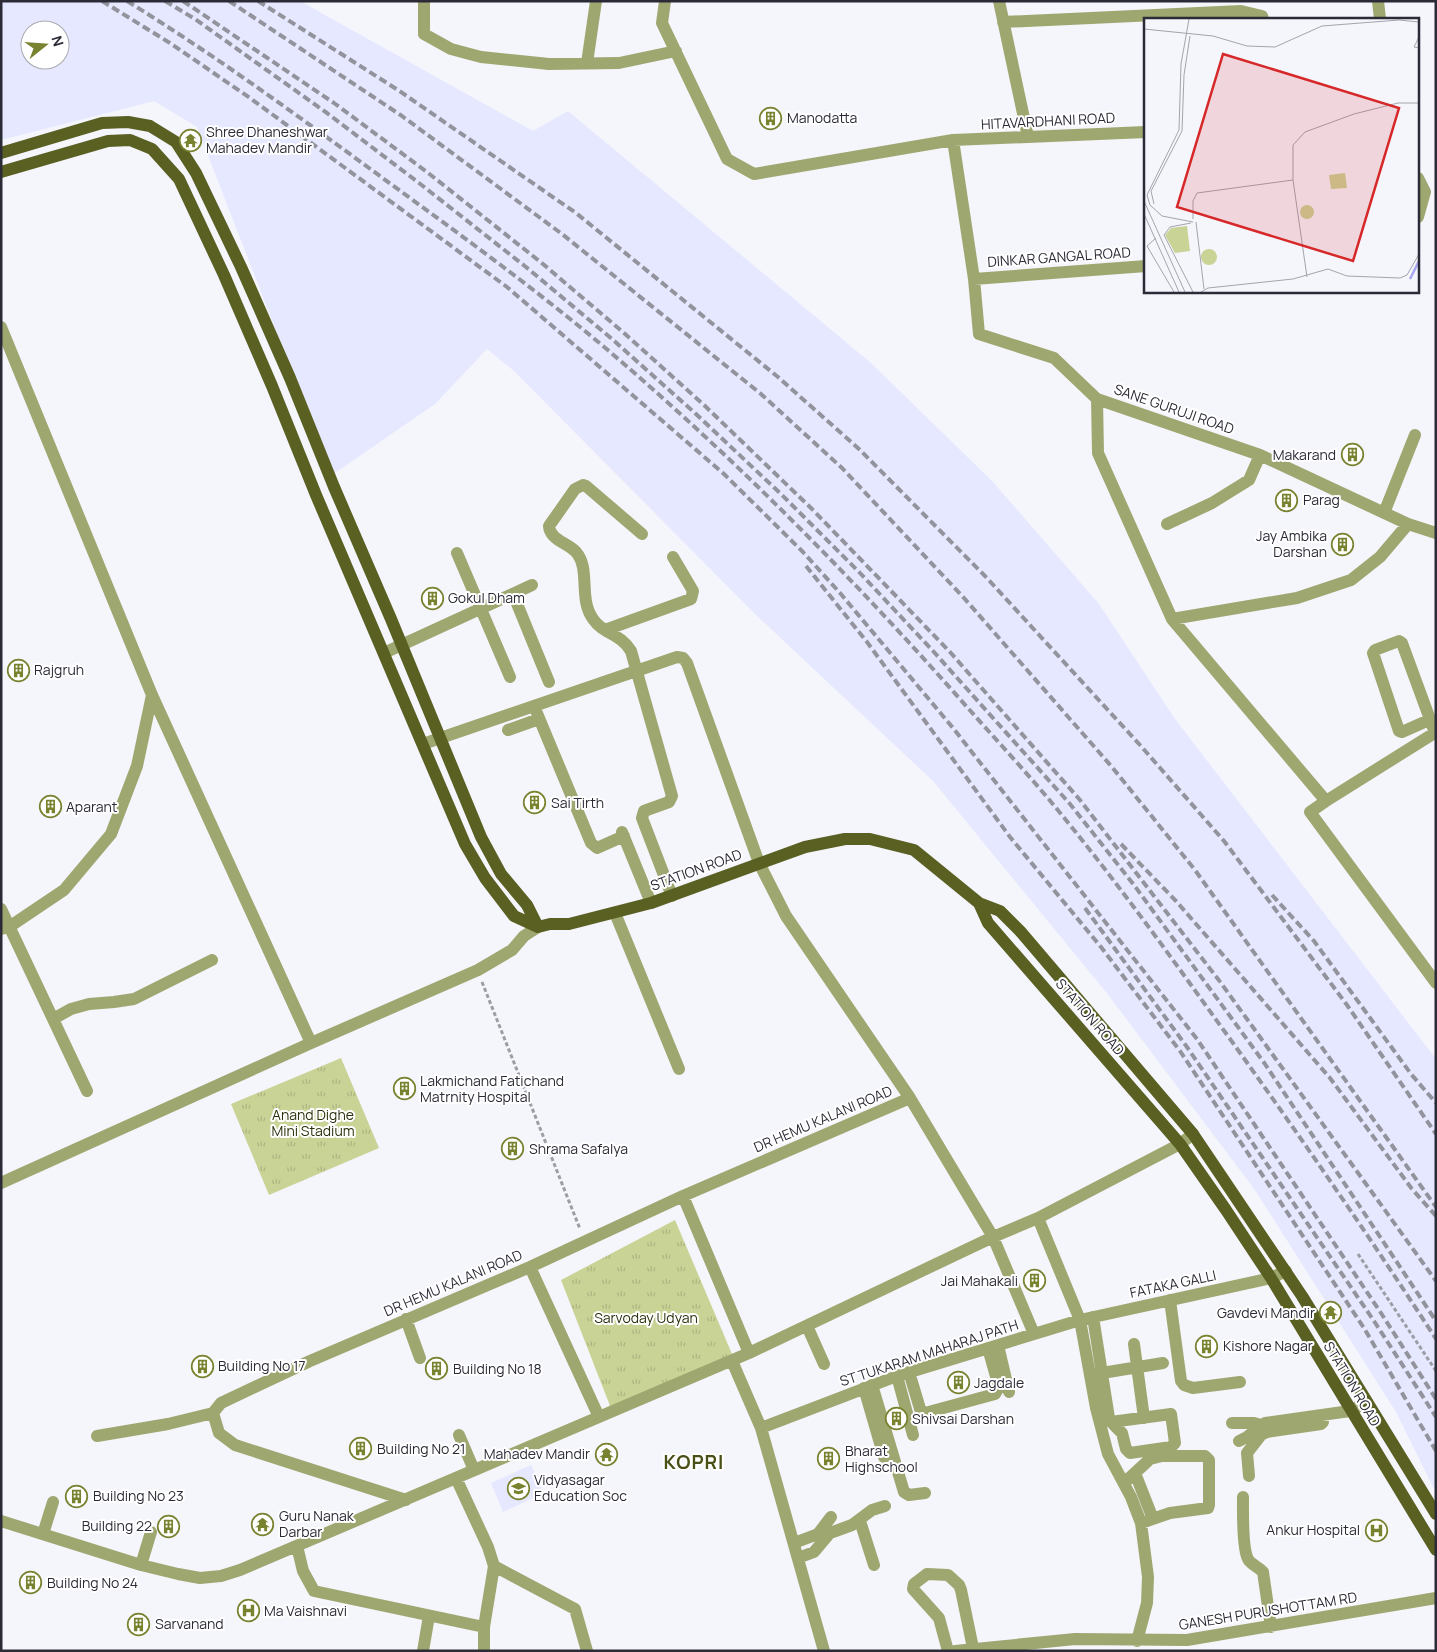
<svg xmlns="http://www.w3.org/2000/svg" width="1437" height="1652" viewBox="0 0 1437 1652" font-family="Manrope,sans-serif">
<defs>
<pattern id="grass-tufts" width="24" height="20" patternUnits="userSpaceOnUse" patternTransform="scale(1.25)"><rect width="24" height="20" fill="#cad396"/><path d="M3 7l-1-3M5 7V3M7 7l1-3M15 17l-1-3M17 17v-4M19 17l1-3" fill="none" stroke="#aeb582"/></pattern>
</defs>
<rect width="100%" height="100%" fill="#f5f5fc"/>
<!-- built -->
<path fill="#e6e8ff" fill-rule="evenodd" d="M1,1H300L533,131L568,111L871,363L993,482L1099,604L1175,719L1436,1059V1493L1396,1412L1255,1190L1106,992L933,781L754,613L514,371L487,349L435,404L332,475L197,127L154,101L1,140ZM30,30H60V60H30Z
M531,1465L544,1493L503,1512L491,1483Z"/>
<!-- grass -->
<path fill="url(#grass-tufts)" d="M341,1058L379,1148L269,1195L231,1104Z
M675,1220L732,1354L612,1411L561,1280Z"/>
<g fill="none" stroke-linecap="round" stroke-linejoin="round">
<!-- path -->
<path stroke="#9d9da6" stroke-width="3" stroke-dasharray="4 2.5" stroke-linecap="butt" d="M482,982L580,1229
M1358,1254L1436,1371"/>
<!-- minor -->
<path stroke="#9fa770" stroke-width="12" d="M424,1V34L451,49L481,57L549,64L619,63L676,51
M665,1L662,23L727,159L754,174L953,140L1146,132
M999,1L1028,137
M1378,1L1380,19
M1003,22L1241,11L1262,16L1263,19
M587,63L596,1
M953,140L974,279L979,334L1054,358L1097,399L1260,455L1408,524L1436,533
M1418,178L1425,192
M1418,217L1425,192
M974,279L1146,266
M1,327L152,695L311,1043
M1097,399L1098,453L1172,619L1326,801L1310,812L1436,983
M1384,513L1415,435
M1167,524L1212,503L1249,480L1260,455
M642,534L586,486L583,485L575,489L549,526C550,540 568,543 576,552C591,569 578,598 593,619C603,634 620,633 631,651L672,796L669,802L644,811L642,818L672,896
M457,553L510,677
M513,594L549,682
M1172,619L1297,598L1351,580L1380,557L1408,524
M605,630L691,599L693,591L673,557
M384,653L532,585
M534,706L591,843L597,848L624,836
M1429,720L1402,732L1399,731L1373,653L1375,650L1399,641L1402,643L1435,733
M508,730L539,719
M423,744L677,657L683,658L687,663L759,863L786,916L910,1098L993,1237L1034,1334
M1326,801L1436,732
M622,832L651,903
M1,909L87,1091
M615,913L679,1069
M1,929L9,927L64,890L111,834L137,766L152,695
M53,1019L71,1009L89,1004L114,1002L134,999L212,960
M1,1183L311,1043L478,970L512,950L524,936L538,927
M683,1196L749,1353
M1038,1218L1080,1320L1096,1408L1108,1454L1131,1497L1141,1523L1148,1577L1147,1603L1137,1641
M530,1267L599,1417
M1170,1300L1181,1381L1184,1385L1193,1388L1240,1382
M1093,1317L1109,1418C1113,1425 1117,1428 1122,1433L1126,1449L1130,1453L1171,1447L1175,1443L1171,1414L1111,1422
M406,1319L420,1358
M807,1326L824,1364
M1134,1344L1144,1418
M998,1345L1009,1392
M732,1361L761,1428L824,1651
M909,1372L921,1412L925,1413L995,1394L999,1387L988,1348
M1096,1374L1163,1363
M897,1376L913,1435
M872,1385L904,1492L909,1495L925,1493
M864,1388L884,1457
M1232,1423H1254L1261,1425
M761,1428L897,1376L1080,1320L1271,1278L1286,1271
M459,1435L474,1470
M97,1436L168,1424L213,1413
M1239,1441L1247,1437L1265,1423L1350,1411L1367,1402
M1135,1473L1153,1519
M1249,1476L1247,1453L1261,1435L1267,1432L1321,1424L1323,1422L1322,1415
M456,1478L488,1547L494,1566L484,1627V1651
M1124,1483L1150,1459L1162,1456H1205L1209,1460V1505L1208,1508L1170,1513L1141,1523
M1243,1497C1243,1511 1242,1548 1248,1559C1250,1564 1259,1567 1263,1572L1271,1627
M406,1500L235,1445L219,1433L213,1413L221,1403L310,1361L530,1267L683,1196L910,1098
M1,1521L141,1565L178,1574L200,1578L221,1576L240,1570L749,1353L993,1237L1038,1218L1180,1144L1193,1134
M860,1521L874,1565
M43,1534L53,1502
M794,1543L818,1534L831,1517
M297,1546L303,1571L314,1591L484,1627
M798,1558L814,1552L830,1533L852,1525L872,1510L885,1506
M141,1565L151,1532
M494,1566L575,1609L587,1651
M423,1651L429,1616
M948,1651L939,1618L913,1589L914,1584L927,1574L948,1575L959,1585L961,1590L973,1648
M955,1651L1075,1639L1187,1640L1436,1598"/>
<!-- major -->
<path stroke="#5a6022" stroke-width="12" d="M1,153L102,123L128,122L150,126L176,142L196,173L241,267L290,378L334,487L391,619L481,837L501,874L527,905L538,927
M1,172L108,141L130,140L152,149L179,179L224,275L272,386L316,495L465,844L485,878L514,916L538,927
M979,903L1000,911L1020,931L1193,1134L1302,1296L1436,1514
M538,927L550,924H569L651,903L805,847L845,839H870L914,850L979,903L988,923L1180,1144L1226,1210L1271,1278L1436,1550"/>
<!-- rail -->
<path stroke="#93939d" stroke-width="4" stroke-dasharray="8 4" stroke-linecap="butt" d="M102,1L170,43L250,98L507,287L724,474L803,552L840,593L953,728L1197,1039L1381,1313L1436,1399
M127,1C211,53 290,110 369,168C448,226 528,283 603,346C734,457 854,579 967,707C998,742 1031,777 1061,814C1111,875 1158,939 1204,1003C1284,1113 1362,1225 1436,1339
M165,1L195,19L327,113L419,183L526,267L612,339L696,414L782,495L859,572L933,651L1070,804L1134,885L1265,1064L1436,1321
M183,1L334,103L427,172L543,264L624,333L704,405L812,509L950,652L1080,800L1221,983L1436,1281
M229,1L402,116L562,234L761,394L842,468L964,598L1112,767L1195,870L1436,1207
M258,1L398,90L576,213L778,377L859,449L985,576L1140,745L1224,841L1347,1005L1436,1134
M806,566L867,642L1010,837L1101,947L1180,1051L1364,1328L1436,1451
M1121,844L1176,901L1330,1078L1412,1189L1436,1216
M1272,895L1314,941L1411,1074L1436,1103
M1085,908L1187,1047L1374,1321L1436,1417"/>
</g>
<!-- icons -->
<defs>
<symbol id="building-ring" viewBox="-11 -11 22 22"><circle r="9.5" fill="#fff" stroke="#79822e" stroke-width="1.5"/><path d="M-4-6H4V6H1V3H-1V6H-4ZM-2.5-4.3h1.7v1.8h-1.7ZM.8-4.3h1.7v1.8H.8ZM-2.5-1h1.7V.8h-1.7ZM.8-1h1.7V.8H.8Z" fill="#79822e"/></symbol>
<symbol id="temple-ring" viewBox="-11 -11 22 22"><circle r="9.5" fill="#fff" stroke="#79822e" stroke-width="1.5"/><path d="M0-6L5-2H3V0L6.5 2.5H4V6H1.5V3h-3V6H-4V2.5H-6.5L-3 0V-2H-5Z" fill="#79822e"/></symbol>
<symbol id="school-ring" viewBox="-11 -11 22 22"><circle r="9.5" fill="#fff" stroke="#79822e" stroke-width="1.5"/><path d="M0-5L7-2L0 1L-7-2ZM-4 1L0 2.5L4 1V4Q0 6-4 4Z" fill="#79822e"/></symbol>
<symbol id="hospital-ring" viewBox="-11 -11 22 22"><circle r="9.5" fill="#fff" stroke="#79822e" stroke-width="1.5"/><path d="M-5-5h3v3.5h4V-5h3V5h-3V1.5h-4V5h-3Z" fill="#79822e"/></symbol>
</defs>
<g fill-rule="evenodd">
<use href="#building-ring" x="758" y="106" width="25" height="25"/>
<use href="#temple-ring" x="178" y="128" width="25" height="25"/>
<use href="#building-ring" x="1340" y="442" width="25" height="25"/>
<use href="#building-ring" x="1274" y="488" width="25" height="25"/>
<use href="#building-ring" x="1330" y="532" width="25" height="25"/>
<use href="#building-ring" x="420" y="586" width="25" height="25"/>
<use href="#building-ring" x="6" y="658" width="25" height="25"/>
<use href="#building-ring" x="522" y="790" width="25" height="25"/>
<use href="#building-ring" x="38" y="794" width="25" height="25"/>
<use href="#building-ring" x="392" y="1076" width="25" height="25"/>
<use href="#building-ring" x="500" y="1136" width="25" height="25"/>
<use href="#building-ring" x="1022" y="1268" width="25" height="25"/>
<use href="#temple-ring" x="1318" y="1300" width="25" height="25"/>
<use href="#building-ring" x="1194" y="1334" width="25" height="25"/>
<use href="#building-ring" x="190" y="1354" width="25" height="25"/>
<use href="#building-ring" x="424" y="1356" width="25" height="25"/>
<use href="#building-ring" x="946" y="1370" width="25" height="25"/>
<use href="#building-ring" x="884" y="1406" width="25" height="25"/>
<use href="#building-ring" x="348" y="1436" width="25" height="25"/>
<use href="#temple-ring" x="594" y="1442" width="25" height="25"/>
<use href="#building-ring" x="816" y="1446" width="25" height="25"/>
<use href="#school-ring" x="506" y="1476" width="25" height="25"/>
<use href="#building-ring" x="64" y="1484" width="25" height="25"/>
<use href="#temple-ring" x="250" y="1512" width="25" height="25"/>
<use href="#building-ring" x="156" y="1514" width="25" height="25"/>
<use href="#hospital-ring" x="1364" y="1518" width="25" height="25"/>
<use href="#building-ring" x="18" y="1570" width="25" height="25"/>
<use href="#hospital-ring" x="236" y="1598" width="25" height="25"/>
<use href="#building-ring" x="126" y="1612" width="25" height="25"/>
</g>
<g text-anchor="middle" stroke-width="4" stroke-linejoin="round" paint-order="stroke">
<!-- poi labels -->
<g font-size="14" fill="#2b2b37" stroke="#fff" text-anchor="start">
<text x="787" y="123">Manodatta</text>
<text x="206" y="137">Shree Dhaneshwar<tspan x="206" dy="16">Mahadev Mandir</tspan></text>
<text x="1336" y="460" text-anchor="end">Makarand</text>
<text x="1303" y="505">Parag</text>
<text x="1327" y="541" text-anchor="end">Jay Ambika<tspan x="1327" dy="16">Darshan</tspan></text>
<text x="448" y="603">Gokul Dham</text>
<text x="34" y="675">Rajgruh</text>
<text x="551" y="808">Sai Tirth</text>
<text x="66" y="812">Aparant</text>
<text x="420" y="1086">Lakmichand Fatichand<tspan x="420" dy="16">Matrnity Hospital</tspan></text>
<text x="529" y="1154">Shrama Safalya</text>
<text x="1018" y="1286" text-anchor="end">Jai Mahakali</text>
<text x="1315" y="1318" text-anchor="end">Gavdevi Mandir</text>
<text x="1223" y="1351">Kishore Nagar</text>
<text x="218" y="1371">Building No 17</text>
<text x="453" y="1374">Building No 18</text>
<text x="974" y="1388">Jagdale</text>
<text x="912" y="1424">Shivsai Darshan</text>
<text x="377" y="1454">Building No 21</text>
<text x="845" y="1456">Bharat<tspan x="845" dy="16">Highschool</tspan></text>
<text x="590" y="1459" text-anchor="end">Mahadev Mandir</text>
<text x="534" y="1485">Vidyasagar<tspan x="534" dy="16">Education Soc</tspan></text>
<text x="93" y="1501">Building No 23</text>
<text x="279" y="1521">Guru Nanak<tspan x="279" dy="16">Darbar</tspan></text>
<text x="152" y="1531" text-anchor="end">Building 22</text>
<text x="1360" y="1535" text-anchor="end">Ankur Hospital</text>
<text x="47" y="1588">Building No 24</text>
<text x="264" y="1616">Ma Vaishnavi</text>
<text x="155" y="1629">Sarvanand</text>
</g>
<!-- street labels -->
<g font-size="14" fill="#2b2b37" stroke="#fff">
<text transform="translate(1048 121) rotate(-3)" y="5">HITAVARDHANI ROAD</text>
<text transform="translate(1059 257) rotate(-4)" y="5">DINKAR GANGAL ROAD</text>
<text transform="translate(1174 409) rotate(19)" y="5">SANE GURUJI ROAD</text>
<text transform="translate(696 870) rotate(-20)" y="5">STATION ROAD</text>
<text transform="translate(1090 1017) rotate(49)" y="5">STATION ROAD</text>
<text transform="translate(823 1119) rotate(-23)" y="5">DR HEMU KALANI ROAD</text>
<text transform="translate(453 1283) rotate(-23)" y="5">DR HEMU KALANI ROAD</text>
<text transform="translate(1173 1284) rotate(-12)" y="5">FATAKA GALLI</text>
<text transform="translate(929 1353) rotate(-18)" y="5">ST TUKARAM MAHARAJ PATH</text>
<text transform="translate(1352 1384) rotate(59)" y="5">STATION ROAD</text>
<text transform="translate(1268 1611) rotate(-9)" y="5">GANESH PURUSHOTTAM RD</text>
</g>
<!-- park labels -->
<g font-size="14" fill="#2c300c" stroke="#fff">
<text x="313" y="1120">Anand Dighe<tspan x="313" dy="16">Mini Stadium</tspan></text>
<text x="646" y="1323">Sarvoday Udyan</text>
</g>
<!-- district labels -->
<g font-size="19" font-weight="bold" letter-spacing="1" fill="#4a5016" stroke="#fff">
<text x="694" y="1469">KOPRI</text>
</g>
</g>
<!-- overview -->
<g transform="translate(1144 18)">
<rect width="275" height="275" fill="#f5f5fc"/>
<path d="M201,155L203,170L187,171L185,157ZM156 194a7 7 0 1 1 14 0a7 7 0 1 1-14 0Z" fill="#cad396"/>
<path d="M43,208L46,233L31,235L21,217L27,210Z" fill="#cad396"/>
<path d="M57 239a8 8 0 1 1 16 0a8 8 0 1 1-16 0Z" fill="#cad396"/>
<path fill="none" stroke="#a8a8f3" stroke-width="2.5" d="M266,261L275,243"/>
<path fill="none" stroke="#a4a4ad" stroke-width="1" d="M45,1L37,46L35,112L3,177L6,187L18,198L49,204M0,11L69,18L103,28L131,29L178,8L255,2L275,4M275,19L270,29L275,30M149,162L163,259M149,162V127L161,114L210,96L254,85H275M0,183L41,274M10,186L7,173L38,113L40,57L46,18M0,196L35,274M49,201V183L53,175L149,162M52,204L60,271M47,205L26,209L20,217L49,274M12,220L3,228L30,274M57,274L64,270L149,261L184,251L203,258L256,260L263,257L275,236"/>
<path fill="#d62828" fill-opacity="0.15" stroke="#d62828" stroke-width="2.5" d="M79,36L255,90L209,243L33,189Z"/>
<rect width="275" height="275" fill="none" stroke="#2b2b37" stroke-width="2.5"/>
</g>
<!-- border -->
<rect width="1437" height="1652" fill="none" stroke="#2b2b37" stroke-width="5"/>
<!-- north arrow -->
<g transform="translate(45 45) rotate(73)"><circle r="24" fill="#ffffff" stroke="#aaaaaf"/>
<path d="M0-4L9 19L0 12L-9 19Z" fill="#79822e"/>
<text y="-8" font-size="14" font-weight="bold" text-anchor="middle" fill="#2b2b37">N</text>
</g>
</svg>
